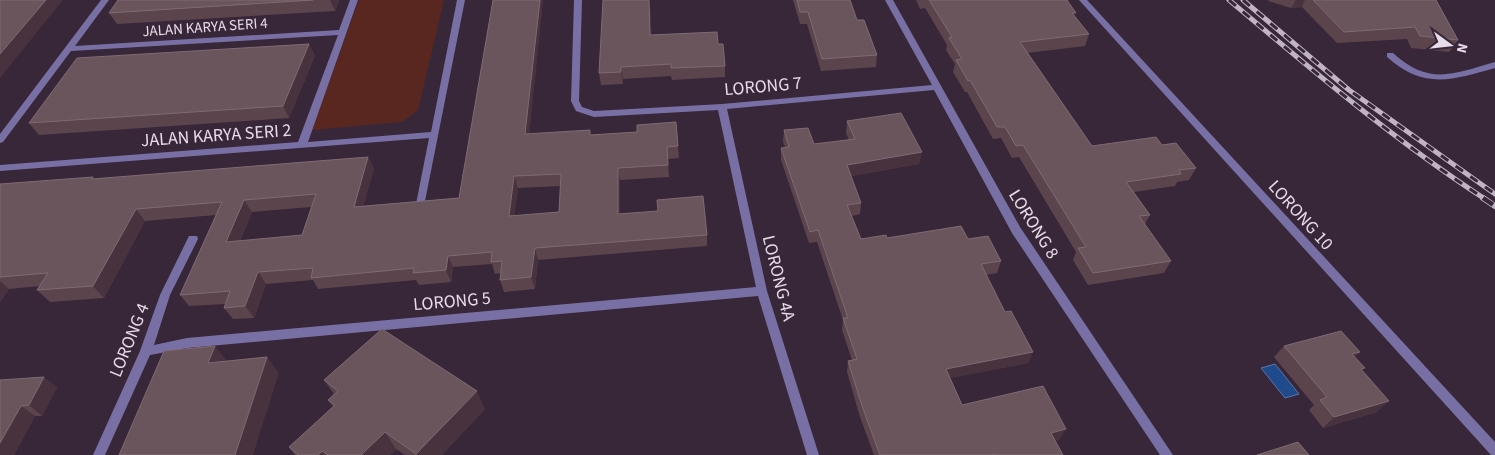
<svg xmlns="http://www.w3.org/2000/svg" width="1495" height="455" viewBox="0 0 1495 455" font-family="'Source Sans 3',sans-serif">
<rect width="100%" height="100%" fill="#372739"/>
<!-- green -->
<path fill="#592720" d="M359,0H444L418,110L402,122L312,130Z"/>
<!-- water -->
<path fill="#1f4b8c" stroke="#5b76a8" d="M1275,364L1299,394L1285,398L1261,368Z"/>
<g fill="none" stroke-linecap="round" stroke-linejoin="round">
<!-- street -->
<path fill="#7870a4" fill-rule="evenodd" d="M101,0H109L75,46L339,30L350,0H358L308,142L431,132L457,0H465L424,206L421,208L416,204L429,138L0,171V165L298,142L338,35L71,51L3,142L0,143V134Z
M574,0H582L579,101L582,107L594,111L722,104L932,85L885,0H893L1020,227L1173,455H1160L1012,233L934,90L727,109L767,291L819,455H807L758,296L187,348L150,355L105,455H93L140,351L160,295L189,236H197L198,239L170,295L154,345L187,338L756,287L718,110L594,117L576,111L571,101Z
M1079,0H1087L1495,442V455H1491Z
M1387,53H1393C1429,86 1453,74 1495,62V68C1452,80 1424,90 1387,57Z"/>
<defs>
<path id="rail-far1" d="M1229,0C1312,70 1394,140 1485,199
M1243,0L1349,90L1495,194"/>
<path id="rail" d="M1483,198L1495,206"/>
</defs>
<!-- rail-far1 casing -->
<use href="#rail-far1" stroke="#c0b4c2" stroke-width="5"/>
<!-- rail casing -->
<use href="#rail" stroke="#c0b4c2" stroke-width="6"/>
<!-- rail-far1 -->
<use href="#rail-far1" stroke="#372739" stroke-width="3" stroke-dasharray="9" stroke-linecap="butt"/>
<!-- rail -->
<use href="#rail" stroke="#372739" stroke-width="4.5" stroke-dasharray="12" stroke-linecap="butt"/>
</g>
<!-- wall -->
<path fill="#5c444d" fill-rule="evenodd" d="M118,0H339L335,11L117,24L109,13Z
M493,0H543L529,134L591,135L637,132L676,122L679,158L668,159L669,177L620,180V214L707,235V246L538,260L535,289L504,292L500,280L501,273L495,274L492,264L453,267L451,282L419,285L416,280L318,289L313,280L266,284L254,318L233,319L224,308L226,304L189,306L180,295L216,215L145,221L104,298L50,302L37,290L40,286L9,289L0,302V184L95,179L368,157L374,169L363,206L459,198ZM560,186L559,212L514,216L518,188ZM311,207L302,235L240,241L252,212Z
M793,0H850L857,20L877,55L876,67L821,71L807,24H800Z
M916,0H1067L1075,17L1089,34L1085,46L1027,53L1092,146L1162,145L1196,168L1189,180L1177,182L1175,186L1134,192L1150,215L1145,224L1171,261L1164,273L1088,285L1073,260L1076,252L1019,157L1012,158L1001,138L993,139L967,92H965L953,72L955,64L946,50L947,45L925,8L920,9Z
M1269,0H1436L1458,40L1449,52L1411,48L1407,39L1337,43L1302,7L1291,8L1268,1Z
M650,5L651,35L718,44L725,66V77L672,80L671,76L623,79V84L601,85L599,73Z
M309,44L315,56L289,118L39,135L29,123Z
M847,121L922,152L919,164L851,176L861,203L860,214L852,216L861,239L887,238L968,239L1001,261L997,273L986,275L1005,312L1033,352L1028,363L950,378L962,405L1060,439L1055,441L1063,455H874L860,417L847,372L848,361L852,360L842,330L843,320L817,242L809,243L781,160V148L785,147L783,142L784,130L814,144L849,140L846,133Z
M1284,346L1360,352L1355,357L1362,371L1377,412L1323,428L1309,410L1314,405L1274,357Z
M0,380L57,387L42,416H35L14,455H0Z
M324,380L485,409L442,455H405L396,449L390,455H295L289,447L333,407L328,400L334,394Z"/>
<!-- shaded-wall -->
<path fill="#47323e" d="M46,0H63L0,78V54Z
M330,0H339L335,11Z
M540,0H543L528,146L525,134Z
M649,0L650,5L652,47L650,35Z
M1296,0H1305L1302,7L1291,8Z
M309,44L315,56L289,118L283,106Z
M621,67L623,79V84L621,72Z
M922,152L919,164L845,177L847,165Z
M368,157L374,169L360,219L354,207Z
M618,168L620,180V226L618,214Z
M514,176L518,188L513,228L509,216Z
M244,200L252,212L234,254L226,242Z
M136,209L145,221L104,298L93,286Z
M535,248L538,260L535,289L531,277Z
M448,256L453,267L451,282L446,270Z
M258,272L266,284L254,318L245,306Z
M0,281L9,289L0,302Z
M215,346L228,362L208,363Z
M1033,352L1028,363L942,380L946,369Z
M1360,352L1349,363L1352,354Z
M267,357L279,373L253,455H235Z
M44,377L57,387L42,416L29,405Z
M477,391L485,409L442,455H417L416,454Z
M1389,401L1377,412L1323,428L1334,417Z
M21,406L35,416L14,455H0V443Z
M1066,429L1060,439L1045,443L1051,433Z
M385,432L396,449L390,455H361Z
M322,451L326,455H318Z"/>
<!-- building -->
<path fill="#6b555d" stroke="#7f6a73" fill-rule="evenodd" d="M0,0H46L0,54Z
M118,0H313L109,13Z
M493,0H540L525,134L590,130V135L637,132V125L676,122L678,146L667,147L668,165L618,168V214L658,211L657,200L703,196L707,235L535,248L531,277L500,280L502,261L491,262L492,252L448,256L446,270L413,273L414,268L311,278L313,268L258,272L245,306L224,308L230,291L180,295L222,202L136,209L93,286L37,290L48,273L0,277V184L93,177L92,179L368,157L354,207L459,198ZM561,174L559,212L509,216L514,176ZM316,194L302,235L226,242L244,200Z
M603,0H649L650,35L717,32L718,44H723L725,66L671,68V64L621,67V72L599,73Z
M797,0H850L857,20H864L877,55L822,59L808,12H800Z
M929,0H1067L1076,13H1072L1089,34L1020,42L1092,146L1156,137L1162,145L1176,143L1196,168L1179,170L1181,174L1126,182L1150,215L1139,216L1171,261L1093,273L1078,248L1086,247L1023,145L1016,146L1005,127H997L970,80L968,81L956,60L962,59L949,38L952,37Z
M1313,0H1436L1458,40L1420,36L1415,27L1344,32Z
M309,44L283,106L29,123L77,58Z
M901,113L922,152L847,165L861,203L847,205L861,239L886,235L887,238L961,226L968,239L988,236L1001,261L981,264L1005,312L1011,311L1033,352L946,369L962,405L1043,386L1066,429L1051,433L1063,455H998L997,454L991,455H880L862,406L848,361L857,359L843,318H848L818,230L810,232L781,148L789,147L784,130L808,128L814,144L855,139L847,121Z
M382,329L477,391L416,454L385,432L361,455H328L322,451L318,455H298L289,447L335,405L328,400L338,391L324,380Z
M1341,331L1360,352L1352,354L1365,368L1361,369L1389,401L1334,417L1320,400L1327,397L1284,346Z
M215,346L208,363L267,357L235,455H119L164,351Z
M44,377L29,405L21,406L0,443V380Z
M1298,442L1309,455H1257Z"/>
<g text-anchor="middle" stroke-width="5" stroke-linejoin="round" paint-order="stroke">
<!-- far-street labels -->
<g font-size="15" fill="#e7dce8" stroke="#372739">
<text transform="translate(205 27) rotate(-4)" y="5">JALAN KARYA SERI 4</text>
</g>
<!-- street labels -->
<g font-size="18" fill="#e7dce8" stroke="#372739">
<text transform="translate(763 86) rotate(-5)" y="6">LORONG 7</text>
<text transform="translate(216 135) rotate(-4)" y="6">JALAN KARYA SERI 2</text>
<text transform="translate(1301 215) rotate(48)" y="6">LORONG 10</text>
<text transform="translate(1034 224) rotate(58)" y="6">LORONG 8</text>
<text transform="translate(779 278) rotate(76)" y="6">LORONG 4A</text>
<text transform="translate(452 301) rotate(-5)" y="6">LORONG 5</text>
<text transform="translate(129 340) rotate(-68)" y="6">LORONG 4</text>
</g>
</g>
<!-- north arrow -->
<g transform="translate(1450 45) rotate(105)" stroke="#372739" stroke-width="4" paint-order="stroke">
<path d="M0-4L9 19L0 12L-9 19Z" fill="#e7dce8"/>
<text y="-8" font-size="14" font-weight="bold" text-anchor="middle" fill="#e7dce8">N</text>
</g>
</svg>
